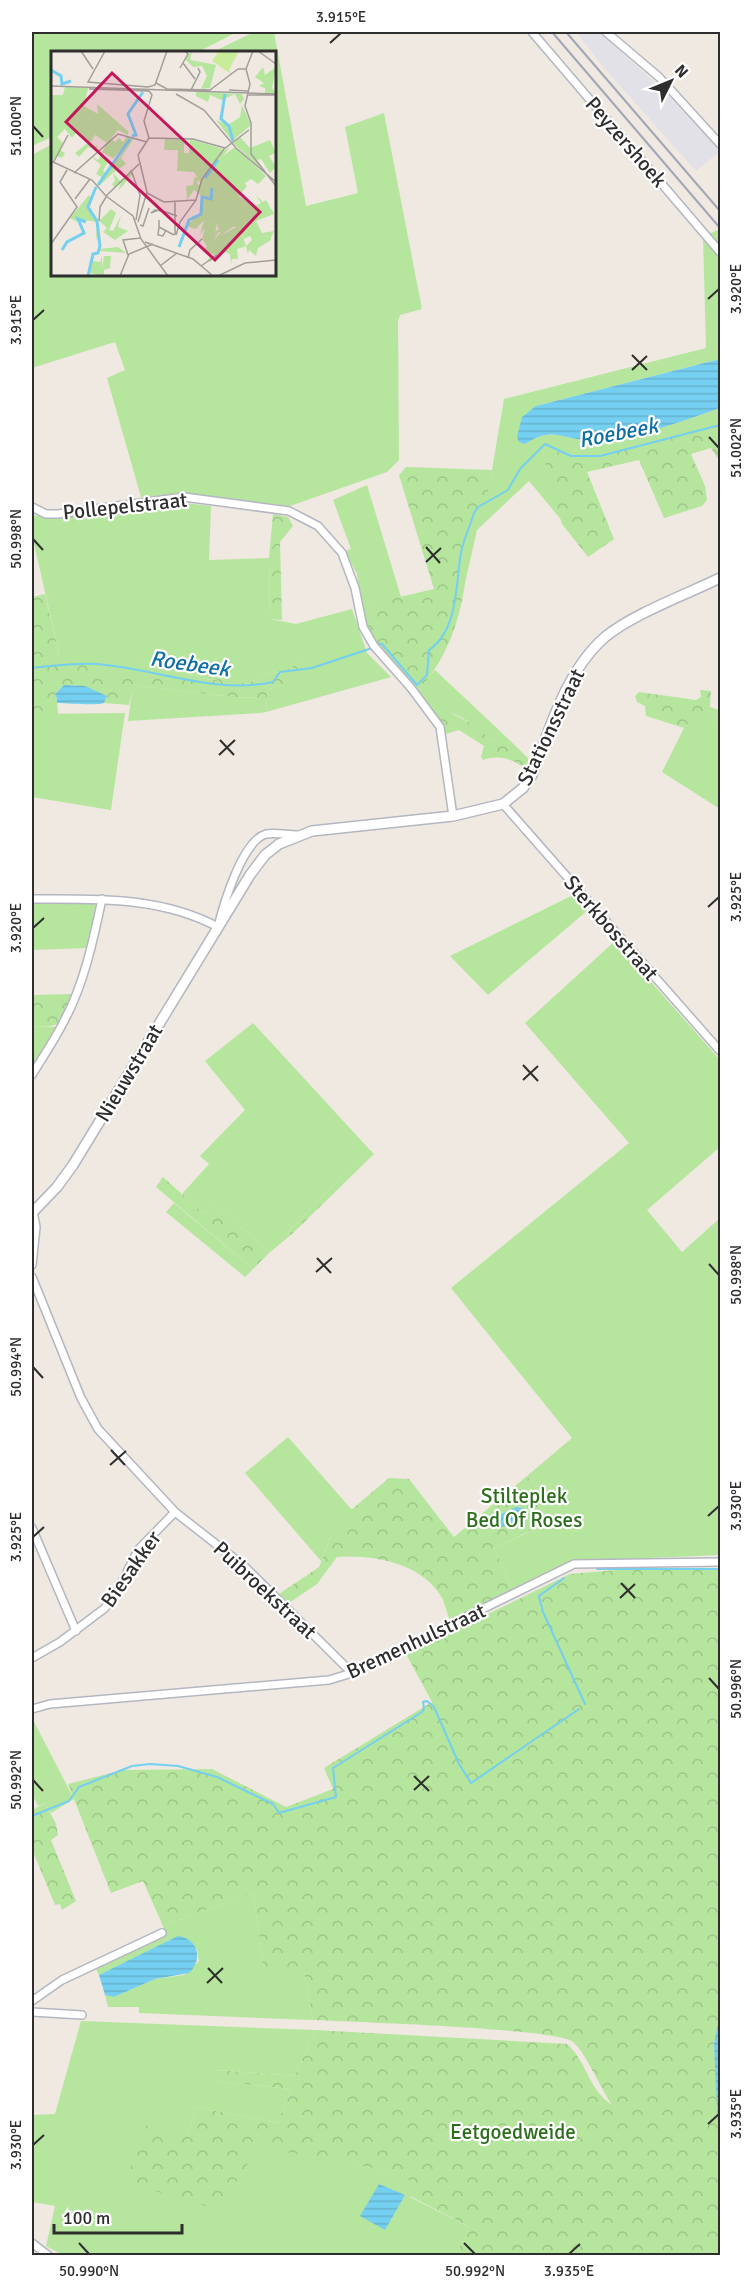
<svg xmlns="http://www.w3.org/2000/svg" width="752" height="2287" viewBox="0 0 752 2287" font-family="Signika,sans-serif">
<defs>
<pattern id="forest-crowns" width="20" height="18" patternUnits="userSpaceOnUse" patternTransform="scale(1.5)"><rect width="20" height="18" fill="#b6e59e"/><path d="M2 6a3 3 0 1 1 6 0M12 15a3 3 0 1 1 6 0" fill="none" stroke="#9dc588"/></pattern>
<pattern id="water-rules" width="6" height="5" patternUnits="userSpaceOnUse" patternTransform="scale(1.5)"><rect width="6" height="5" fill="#75cff0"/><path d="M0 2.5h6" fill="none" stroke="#66b2ce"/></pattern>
</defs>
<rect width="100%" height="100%" fill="#efe9e1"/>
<!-- industrial -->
<path fill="#e3e1e8" d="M576,32H597L606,38L666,93L720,151L696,171L605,69Z"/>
<!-- grass -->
<path fill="#b6e59e" d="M32,32H237L198,52H52V137L32,146Z
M254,32H274L306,206L358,193L345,127L384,113L422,309L400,315L398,322L399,460L387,472L290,506L180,494L141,497L107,378L125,370L115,342L32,368V155L52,144V274H274V52H213Z
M717,230L720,234V359L536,406L525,444C554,425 560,440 590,440C635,440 679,422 720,408V425L600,456H571L552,447L542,451L563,522L529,481L477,530L465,583H461C453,570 466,531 472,517C478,502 495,488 492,470L504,399L706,348L703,237Z
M367,485L401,597L361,606L357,574L345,551L351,549L333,500Z
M177,502L211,506L209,560L269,558L270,619L296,624L352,609L367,653L391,677L266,712L268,690L311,671L302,660L283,672L264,674L248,684L228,678L210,680L169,670H105L100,658H60L32,535V516Z
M435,670L501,732L492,741C476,727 456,708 434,712L417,691Z
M139,686L232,697L261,698L260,713L128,721L132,692Z
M125,713L111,810L32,797V714Z
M709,718L720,721V809L662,772L686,724Z
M575,894L588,910L488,995L450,956Z
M96,901L89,948L32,950V902Z
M615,941L720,1060V1147L647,1210L682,1252L720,1218V1555L579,1561L513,1592L494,1548L560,1518L527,1476L572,1438L451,1288L629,1143L525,1023Z
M253,1023L369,1149L288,1232L291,1235L270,1252L213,1203L204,1214L182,1194L209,1164L200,1156L245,1110L205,1061Z
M60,1025L32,1070V1026L54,1027Z
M174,1203L253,1269L245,1277L166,1212Z
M288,1437L352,1510L330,1539L321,1561L245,1473Z
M32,1718L74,1799L51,1813L45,1803L38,1806L32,1794Z
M253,1892L264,1969L303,1965L313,2020L139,2013V2007H108L105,1995L114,1997L155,1979L184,1975L199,1961L197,1949L169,1940L156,1949L99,1975L96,1969L166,1936L163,1926Z
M81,2021L315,2030L295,2076L216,2070L215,2081L292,2089L277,2123L196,2107L188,2134L126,2182L258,2146L373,2168L416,2182L410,2197L470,2227L455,2255H63L46,2246L55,2206L32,2202V2115L55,2114Z"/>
<!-- forest -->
<path fill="url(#forest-crowns)" d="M720,425V462L711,448L691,454L705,486L707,500L702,506L664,518L639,460L587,472L614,539L588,557L562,524L542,451L545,444L571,456H600Z
M406,467L492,470C495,490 479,501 472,517C463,536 460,558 458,578L465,583C459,624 446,661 417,691C394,664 370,641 361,606L434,589L399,475Z
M273,514L288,517L293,526L280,542L282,620L270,619L269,558Z
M45,594L60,658H101L105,670H169L210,680L228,678L248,684L264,674L283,672L302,660L306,661L312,671L268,690L266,712L260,713V698L232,697L139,686L132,692L129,705L104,703L107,697L74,685H64L56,693L58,714H32V597Z
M700,690L711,691L710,707L720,710V721L709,718L702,734L686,724L684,728L646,716L645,706L637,702L635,696L639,692L696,700L701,697Z
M445,710L474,725L492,741L501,732L530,760L525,768C510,758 499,755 483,760L481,757L484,746L459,730L446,734L434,712Z
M72,994C60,1023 66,1028 32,1026V995Z
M369,1149L374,1154L291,1235L288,1232Z
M163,1177L204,1214L213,1203L270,1252L253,1269L156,1187Z
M527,1476L560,1517L494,1548L513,1592L450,1620C447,1613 445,1604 442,1598C423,1563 372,1554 337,1557L317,1584L289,1603L279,1594L319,1567L330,1539L351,1510L389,1478L409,1479L454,1537Z
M720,1569V2011L714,2044L720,2129V2255H455L470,2227L410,2196L415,2182L373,2168L258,2147L219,2210L125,2182L148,2121L188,2134L196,2107L277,2123L292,2089L214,2081L215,2070L295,2076L315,2030L567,2044C586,2060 588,2089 612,2105C601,2089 586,2053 573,2042C557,2028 349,2022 313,2020L303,1966L264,1970L253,1892L163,1926L143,1881L111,1893L68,1784L123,1770L212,1769L286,1807L333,1789L324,1768L432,1702L406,1654L570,1574L617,1570Z
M45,1803L56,1824L58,1835L51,1840L76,1901L62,1910L60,1904L55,1905L32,1849V1810Z"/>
<!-- water -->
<path fill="url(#water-rules)" d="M720,359V408C679,422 635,440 591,440C560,440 554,425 525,444L519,442L517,437L522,417L536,406Z
M64,685L85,686L107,696L104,703C95,706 69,703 57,703L56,693Z
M516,1507L524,1508L527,1512L526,1520L523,1522L497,1528L485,1526L493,1518Z
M178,1936C199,1939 203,1960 189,1973L155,1979L114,1997L105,1995L99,1975Z
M720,2011V2129H718L714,2044Z
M379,2184L405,2195L385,2230L360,2216Z"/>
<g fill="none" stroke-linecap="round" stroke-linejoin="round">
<!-- stream -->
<path stroke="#75cff0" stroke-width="2" d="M378,644H382L417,685L427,675L429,650C457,631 456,588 460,559C461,544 470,527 474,513L478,507L508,490L520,469L545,444L571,456H600L720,425
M32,668C52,666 76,663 96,664C155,668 214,695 273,682L280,672L312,668L372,648
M597,1569H720
M564,1578L539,1596L543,1612L585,1704
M32,1816L69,1801L79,1787L132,1766L150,1764L178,1766L217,1777L273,1804L279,1813L336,1797L333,1768L422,1712L424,1709L423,1702L427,1701L434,1707L459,1764L471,1783L579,1709"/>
<defs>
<path id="minor" d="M532,32L720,252
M606,32L659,77L720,144
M32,507L46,514H58L184,497L289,511L318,526L342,553L355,588L363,627L374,646L411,688L440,727L453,816
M503,804L720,1051
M32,899C95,899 160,896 218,927C223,906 242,841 266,834C275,832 288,835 298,835
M32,1075C42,1058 54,1041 63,1023C84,985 93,941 102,899
M32,1265L36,1227L33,1212
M32,1277L81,1398L98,1429L175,1512L244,1566L352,1673
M32,1528L76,1631
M32,1658L60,1642L105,1608L119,1588L138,1550L175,1512
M32,1709L50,1704L329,1680L352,1673L574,1564L720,1562
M32,2001L62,1980L162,1933
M32,2012L82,2015
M32,2243L49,2256"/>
<path id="tertiary" d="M32,1213L57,1187L73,1165L250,875L265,855L279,844L312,831L453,816L503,804L523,788L532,775C550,728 566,671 605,637C633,614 687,594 720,578"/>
</defs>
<!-- minor casing -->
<use href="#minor" stroke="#b4b7c1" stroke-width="10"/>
<!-- tertiary casing -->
<use href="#tertiary" stroke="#b4b7c1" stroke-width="12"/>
<!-- minor -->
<use href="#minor" stroke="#fff" stroke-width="7"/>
<!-- tertiary -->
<use href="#tertiary" stroke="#fff" stroke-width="9"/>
<!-- rail -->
<path stroke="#a3a6b8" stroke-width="2" d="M552,32L720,228
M566,32L720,211"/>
</g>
<!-- ticks -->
<path fill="none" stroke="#2e2e2e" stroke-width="2" d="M330,43L341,33M33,126L43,137M708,299L719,289M33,320L44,310M632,355L647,370M632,370L647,356M709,437L719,448M33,539L43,550M426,547L440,563M426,562L441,548M220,740L234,755M219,755L235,740M708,907L719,897M33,928L44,918M523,1065L538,1081M523,1080L538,1066M317,1258L331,1273M709,1264L719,1275M316,1272L332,1258M33,1367L43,1378M111,1450L125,1465M110,1465L126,1451M708,1516L719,1506M33,1537L44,1527M621,1583L635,1598M620,1598L635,1584M709,1678L719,1689M414,1776L429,1791M33,1780L43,1791M414,1790L429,1776M208,1968L222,1983M207,1983L223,1968M708,2124L719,2114M33,2145L44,2135M79,2243L89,2254M464,2243L475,2254M569,2254L580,2244"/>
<g text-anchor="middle" stroke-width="4.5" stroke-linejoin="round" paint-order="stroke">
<!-- street labels -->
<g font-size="21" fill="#2e2e2e" stroke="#fff">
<text transform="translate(626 142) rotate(49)" y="7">Peyzershoek</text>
<text transform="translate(125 506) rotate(-6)" y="7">Pollepelstraat</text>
<text transform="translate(551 727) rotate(-64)" y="7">Stationsstraat</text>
<text transform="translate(611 928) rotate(49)" y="7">Sterkbosstraat</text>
<text transform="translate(129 1073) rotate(-59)" y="7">Nieuwstraat</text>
<text transform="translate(131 1569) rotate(-55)" y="7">Biesakker</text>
<text transform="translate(265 1590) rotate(43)" y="7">Puibroekstraat</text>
<text transform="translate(416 1641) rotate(-25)" y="7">Bremenhulstraat</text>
</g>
<!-- park labels -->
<g font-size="21" fill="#2c6e1b" stroke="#fff">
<text x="524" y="1503">Stilteplek<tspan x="524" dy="24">Bed Of Roses</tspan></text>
<text x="513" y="2139">Eetgoedweide</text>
</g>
<!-- water labels -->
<g font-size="22" font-style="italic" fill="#0d6fa3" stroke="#fff">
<text transform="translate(618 432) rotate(-11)" y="8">Roebeek</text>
<text transform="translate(190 663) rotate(8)" y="8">Roebeek</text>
</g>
</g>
<!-- overview -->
<g transform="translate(51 51)">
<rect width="225" height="225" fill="#efe9e1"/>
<path d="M141,0L139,9L165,14L159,37L150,38L156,25L151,15L142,16L134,8ZM212,16L214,24L225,16L221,37L225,42H214V37L208,35L213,32L204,26ZM14,36L37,37L33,55L47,63L46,53L78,81L76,84L67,79L60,88L64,91L68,87L72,91L76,85L83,87L70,107L75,113L62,122L69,130L80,119L82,123L67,140L70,132L64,137L61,133L64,130L62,122L48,135L52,127L45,123L50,114L39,104L47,109L50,104L58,108L52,120L55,122L69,106L78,92L62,107L51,101L56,92L44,84L38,94L47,95L45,99L37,96L28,106L24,102L38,91L25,82L21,87L14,78L6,86L12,92L9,99L14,102L11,107L6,105L1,110L0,44H12ZM145,41L191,43L193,48L189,53L184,43L171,49L159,44L157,51L145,45ZM191,54L200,74L181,90L165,69L177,74L189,66ZM189,86L199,97L219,89L225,102L218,105L225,116L219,122L210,108L206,109L216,123L182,92ZM114,88L133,89V102H138L139,88L172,98L150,134L143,121L126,120L127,99H113ZM202,113L215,125L207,133L200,128L194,132L187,125ZM38,144L41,146L38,159L47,170L46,185L49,193L48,198L67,196L75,202L49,200L47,203H43V208L41,209L42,210L49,211L51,205V217L53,205H60L59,217L53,219V225L39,222V210L42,203L47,202L48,194L45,185L46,171L27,168L26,171L19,167ZM60,158L65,162L58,179L62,180L70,165L67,176L77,180L64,189L52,181L56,177L48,170ZM153,169L166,173L164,183L169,179L162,190L165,195L170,184L188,175L195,195L186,198L187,208H181L180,213L179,203L171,200L159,211L156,209L164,204L152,200L156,195L151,188L154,177L149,184ZM210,185L220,186V189L207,197L205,205L198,199L197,203L195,195L205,192Z" fill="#b6e59e"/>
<path d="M179,96L172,105L184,96L202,113L188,125L196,135L188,145L202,156L210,152L205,144L212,151L215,149L223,163L205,170L211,182L223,180L220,186L210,185L205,193L195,195L201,189L199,185L193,188L188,176H182L170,184L172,191L164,195L162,190L170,181L163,182L168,178L166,173L153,169L145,178L135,175L150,162L152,146L143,139L136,149L135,135L142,134L143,126L148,127L146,133L150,134L171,101Z" fill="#b6e59e"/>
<path d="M168,0H188L178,19L180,23L161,10Z" fill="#c9ec9a"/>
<path fill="none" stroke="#75cff0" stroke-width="3" d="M0,19L10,25L11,33L20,30M174,43L170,68L178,75L182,90M81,85L85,84L77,63L92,41M154,127L167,109M47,134L79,88M45,136L37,156L46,170M128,196L138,169L150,163L151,146L160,148L161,137M11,199L16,191L33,182L27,168L35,171M37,225L42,203L47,202L49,195L46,170"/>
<path fill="none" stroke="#a29e99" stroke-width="1.5" d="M30,0L42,18M54,0L37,31L97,36M202,0L195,18L199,33L194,55L200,72V103L225,135M207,0L225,13M132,12L144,28M129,17L137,3L134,0M105,32L116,38L159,39L187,18H195M0,35L225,43M97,36L104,34L116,0M38,38L98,40M140,39L149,21L147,17M178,39L197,40M98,40L101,44L93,70L98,87M125,43L153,59L185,97L225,131M197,44H225M98,87L142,88L174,97M0,110L41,129L55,145L82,165L90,188L117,225M2,112L17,84M80,119L89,144L85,169M23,122L67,83L96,91M96,142L113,151L145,149M55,145L88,113M24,148L39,128M124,151V184M107,159L100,162L104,159L111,160H112L126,165M108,169V176L123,184M48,170L49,156L55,146M87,171L96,141L87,104L98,87M89,174L92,175L98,157M108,176L107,184L112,185L115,179M125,184L129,171L145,149L151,128L173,98L198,79M94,191L142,208L162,225M0,193L26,156L9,131L16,119M77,204L72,189L90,187M137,207L139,199L151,188M109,215L126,202M150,215L166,204M69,225L78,203L102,193M167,225L194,212L225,209"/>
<path fill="#c2185b" fill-opacity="0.15" stroke="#c2185b" stroke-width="3" d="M61,22L209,161L164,209L15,71Z"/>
<rect width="225" height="225" fill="none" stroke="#2e2e2e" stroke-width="3"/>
</g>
<!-- border -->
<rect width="752" height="2287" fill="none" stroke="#ffffff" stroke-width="66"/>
<!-- north arrow -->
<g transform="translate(671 81) rotate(47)" stroke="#ffffff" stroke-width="4.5" paint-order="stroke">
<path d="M0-4.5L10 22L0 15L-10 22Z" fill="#2e2e2e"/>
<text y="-9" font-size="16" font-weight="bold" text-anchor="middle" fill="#2e2e2e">N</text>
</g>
<!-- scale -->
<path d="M54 2224v9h128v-9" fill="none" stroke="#2e2e2e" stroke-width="3"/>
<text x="63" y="2224" font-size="18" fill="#2e2e2e" stroke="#ffffff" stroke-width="4.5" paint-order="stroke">100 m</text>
<rect x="33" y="33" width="686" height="2221" fill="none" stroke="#2e2e2e" stroke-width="2"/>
<g font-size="15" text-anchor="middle" fill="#2e2e2e">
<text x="341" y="22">3.915°E</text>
<text transform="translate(16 126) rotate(-90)" y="5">51.000°N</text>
<text transform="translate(736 289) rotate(-90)" y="5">3.920°E</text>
<text transform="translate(16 320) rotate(-90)" y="5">3.915°E</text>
<text transform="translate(736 448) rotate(-90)" y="5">51.002°N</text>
<text transform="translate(16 539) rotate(-90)" y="5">50.998°N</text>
<text transform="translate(736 897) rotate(-90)" y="5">3.925°E</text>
<text transform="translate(16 928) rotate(-90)" y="5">3.920°E</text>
<text transform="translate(736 1275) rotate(-90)" y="5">50.998°N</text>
<text transform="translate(16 1367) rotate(-90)" y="5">50.994°N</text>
<text transform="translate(736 1506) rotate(-90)" y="5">3.930°E</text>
<text transform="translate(16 1537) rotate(-90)" y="5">3.925°E</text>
<text transform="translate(736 1689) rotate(-90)" y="5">50.996°N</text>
<text transform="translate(16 1780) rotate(-90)" y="5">50.992°N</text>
<text transform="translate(736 2114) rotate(-90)" y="5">3.935°E</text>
<text transform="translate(16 2145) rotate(-90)" y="5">3.930°E</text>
<text x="89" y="2276">50.990°N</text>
<text x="475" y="2276">50.992°N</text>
<text x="569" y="2276">3.935°E</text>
</g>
</svg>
